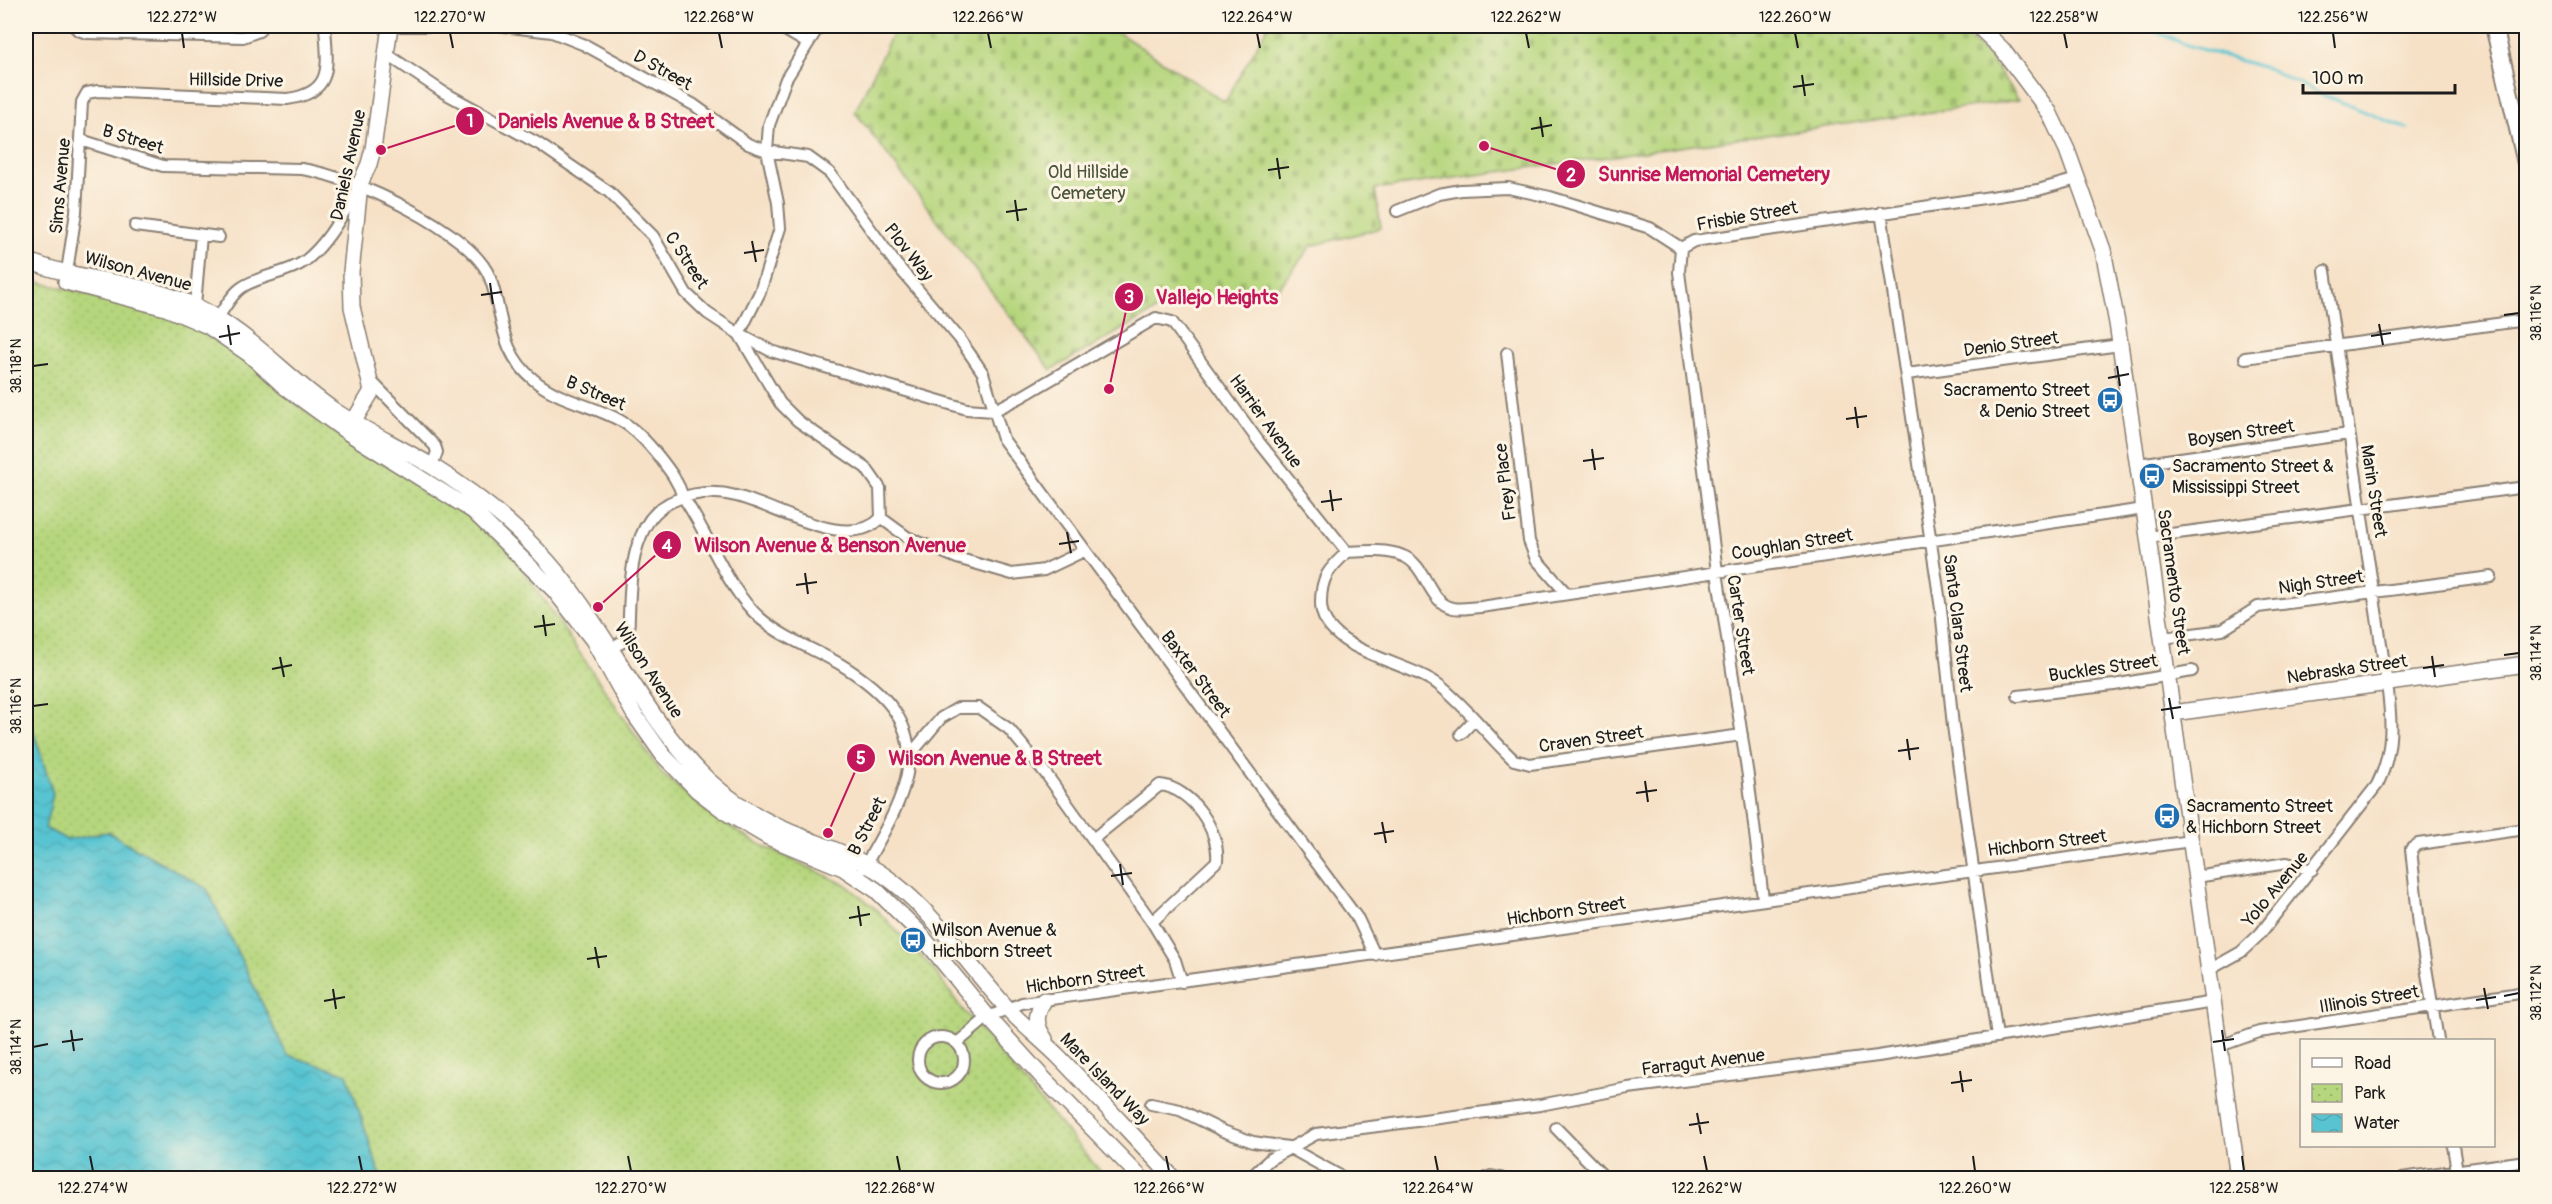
<svg xmlns="http://www.w3.org/2000/svg" width="2552" height="1204" viewBox="0 0 2552 1204" font-family="Pangolin,sans-serif">
<defs>
<pattern id="cemetery-stones" width="16" height="16" patternUnits="userSpaceOnUse" patternTransform="scale(1.5)"><rect width="16" height="16" fill="#b6d67d"/><path d="M2 7V4a2 2 0 0 1 4 0v3zM10 15v-3a2 2 0 0 1 4 0v3z" fill="#9cb76b"/></pattern>
<pattern id="park-dots" width="8" height="8" patternUnits="userSpaceOnUse" patternTransform="scale(1.5)"><rect width="8" height="8" fill="#b6d67d"/><path d="M2 2h.1M6 6h.1" fill="none" stroke="#9cb76b" stroke-width="1.8" stroke-linecap="round"/></pattern>
<pattern id="water-waves" width="16" height="10" patternUnits="userSpaceOnUse" patternTransform="scale(1.5)"><rect width="16" height="10" fill="#58c4d1"/><path d="M0 5q4-4 8 0t8 0" fill="none" stroke="#4ca8b3"/></pattern>
</defs>
<rect width="100%" height="100%" fill="#fcf5e5"/>
<filter id="ink" filterUnits="userSpaceOnUse"><feTurbulence type="fractalNoise" baseFrequency=".0167" numOctaves="2"/><feDisplacementMap in="SourceGraphic" scale="12" xChannelSelector="R" yChannelSelector="G"/><feConvolveMatrix kernelMatrix="1 2 1 2 8 2 1 2 1" color-interpolation-filters="sRGB"/></filter>
<filter id="wash" filterUnits="userSpaceOnUse"><feTurbulence type="fractalNoise" baseFrequency=".008" numOctaves="4" result="noise"/><feDisplacementMap in="SourceGraphic" scale="24" xChannelSelector="R" yChannelSelector="G"/><feGaussianBlur stdDeviation="1.35" result="paint"/><feColorMatrix in="noise" values="0 0 0 0 0 0 0 0 0 0 0 0 0 0 0 0 0 1.4 0 .05"/><feComposite in="paint" operator="in"/></filter>
<g filter="url(#wash)">
<rect width="100%" height="100%" fill="#f6e1c7"/>
<!-- cemetery -->
<path fill="url(#cemetery-stones)" stroke="#69794c" stroke-width="1.5" d="M896,26H1108L1225,102L1268,26H1955L1990,58L2019,100L1375,189L1381,228L1311,246L1278,289L1165,305L1051,370L855,112Z"/>
<!-- park -->
<path fill="url(#park-dots)" stroke="#69794c" stroke-width="1.5" d="M30,280L161,312L199,330L245,358L291,400L350,443L461,509L511,552L662,774L710,814L753,841L846,885L874,907L934,970L962,1009L1106,1178H381L347,1074L287,1055L207,889L108,832L67,840L44,828L53,794L26,707V286Z"/>
<!-- water -->
<path fill="url(#water-waves)" stroke="#3a7076" stroke-width="1.5" d="M26,707L53,794L45,828L67,840L108,832L207,889L287,1055L347,1074L381,1178H26Z"/>
<g fill="none" stroke-linecap="round" stroke-linejoin="round">
<!-- stream -->
<path stroke="#58c4d1" stroke-width="3" d="M2142,26L2187,45L2269,69L2318,93L2408,129"/>
</g>
</g>
<g filter="url(#ink)">
<g fill="none" stroke-linecap="round" stroke-linejoin="round">
<defs>
<path id="street" d="M74,26L78,30L87,33L243,37L259,31L261,26
M390,26H436
M502,26L552,32L585,45L694,105L748,144L767,151L808,157L830,173L896,264L959,338L983,373L1003,439L1358,919L1375,955
M778,26L807,43
M388,55L443,92L539,144L609,192L653,236L686,293L707,313L739,334L771,351L967,409L993,411
M81,140L163,166L302,169C351,176 473,231 490,278C504,315 498,351 534,380C559,401 593,405 621,421C637,430 649,444 660,458C670,471 678,481 683,497C710,536 725,587 761,619C785,639 814,649 840,664C942,726 914,782 863,869
M1397,211L1439,194L1461,190L1508,188L1550,197L1650,228L1681,248
M1881,212L1941,609L1953,726L1997,1037
M135,226L219,237
M1681,248L1679,272L1717,572L1748,776L1763,899
M1681,248L1694,241L2038,190L2077,179
M66,278L76,212L82,102L87,93L98,91L287,99C335,93 327,64 325,26
M195,306L201,235
M218,317C225,308 231,295 241,288C259,275 285,275 305,261C328,243 342,215 357,190
M739,334L760,292L780,228L778,203L767,151L769,125L786,79L819,26
M1507,353L1529,541L1536,559L1567,594
M2245,358L2526,320
M1907,374L2120,345
M372,382L435,446L437,452L432,466
M993,411L1021,397L1156,318L1172,322L1259,442L1347,552
M2138,464L2349,434
M881,518L907,537L957,558L1012,574L1044,570L1084,551
M2148,537L2526,487
M2163,638L2222,630L2258,607L2491,577
M606,651L628,639C630,607 628,566 641,536C648,518 661,505 678,499C697,492 717,491 736,496C775,505 848,553 881,518L880,488L866,468L798,421L780,403L739,334
M2018,696L2114,685L2192,671
M1461,734L1474,720
M1742,735L1530,764L1514,760C1488,736 1467,707 1439,685C1408,661 1320,651 1321,602C1321,577 1329,569 1347,552C1364,551 1387,549 1403,556C1427,565 1428,603 1453,608C1462,610 1473,607 1481,607L2144,509
M910,755L941,718L958,708H979L1009,729L1046,774L1152,922L1175,960L1182,982
M1093,839L1160,785C1191,788 1220,830 1217,861L1152,922
M2196,877L2287,863L2312,870
M2209,970L2241,952L2260,934L2377,785C2394,751 2392,721 2387,684L2325,271
M918 1060a23 23 0 1 1 46 0a23 23 0 1 1-46 0Z
M2438,1040L2419,925L2411,849L2418,844L2526,829
M957,1043L988,1017L1022,1003L2191,841
M2220,1046L2259,1032L2526,992
M1151,1104L1180,1110L1223,1131L1253,1142L1288,1147L1344,1178
M1556,1128L1605,1178
M2453,1146L2458,1178
M1250,1178L1270,1159L1316,1134L1540,1105L1628,1088L1878,1056L2214,1002
M1486,1178L1491,1176L1501,1178
M2402,1178L2526,1161"/>
<path id="secondary" d="M1978,26L2002,49L2049,112L2067,150L2103,250L2117,323L2144,509L2238,1178
M26,260C79,282 140,280 193,305C250,332 282,374 332,409C363,430 398,446 430,465C469,489 506,517 537,550C604,619 638,713 708,780C735,805 771,825 805,838C835,850 867,861 893,882C938,917 970,968 1009,1010C1025,1027 1043,1041 1059,1057C1098,1097 1135,1138 1173,1178
M66,282L166,308L208,326L249,354L285,387L347,432L473,511L554,590L593,640L634,714L663,755L697,790L727,813L768,837L843,868L876,890L917,930L988,1017L1044,1079L1141,1178
M349,429L372,391L352,307L351,272L360,184L369,164L373,149L390,26
M2173,713L2526,664
M1044,1000C1035,1016 1035,1025 1045,1039"/>
<path id="primary" d="M2494,26L2526,163"/>
</defs>
<!-- street casing -->
<use href="#street" stroke="#897e72" stroke-width="14"/>
<!-- secondary casing -->
<use href="#secondary" stroke="#897e72" stroke-width="18"/>
<!-- primary casing -->
<use href="#primary" stroke="#897e72" stroke-width="20"/>
<!-- street -->
<use href="#street" stroke="#fff" stroke-width="10"/>
<!-- secondary -->
<use href="#secondary" stroke="#fff" stroke-width="15"/>
<!-- primary -->
<use href="#primary" stroke="#fff" stroke-width="16"/>
</g>
</g>
<!-- ticks -->
<path fill="none" stroke="#1c1c1c" stroke-width="2" d="M182,33L184,48M450,33L453,48M719,33L722,48M988,33L991,48M1257,33L1260,48M1526,33L1529,48M1795,33L1798,48M2064,33L2067,48M2333,33L2335,48M1802,75L1805,96M1793,87L1814,84M1540,117L1543,137M1531,129L1552,125M1277,158L1280,179M1268,170L1289,167M1015,200L1018,221M1006,212L1027,209M752,241L756,262M744,253L764,250M490,283L493,304M481,295L502,292M2504,315L2519,313M2379,324L2383,345M228,325L231,345M2371,336L2391,333M219,337L240,333M33,366L48,364M2117,366L2120,386M2108,378L2129,374M1855,407L1858,428M1846,419L1867,416M1592,449L1595,470M1583,461L1604,458M1330,490L1333,511M1321,502L1342,499M1067,532L1071,553M1059,544L1079,541M805,573L808,594M796,585L817,582M543,615L546,636M534,627L555,624M2504,655L2519,653M2432,656L2435,677M280,657L284,677M2423,668L2444,665M272,669L292,665M2169,698L2173,719M33,706L48,704M2161,710L2181,707M1907,739L1910,760M1898,751L1919,748M1645,781L1648,802M1636,793L1657,790M1382,822L1386,843M1374,834L1394,831M1120,864L1123,885M1111,876L1132,873M858,906L861,926M849,918L870,914M595,947L599,968M587,959L607,956M2484,988L2488,1009M333,989L336,1009M2504,996L2519,993M2476,1000L2496,997M324,1001L345,997M71,1030L74,1051M2222,1030L2225,1051M62,1042L83,1039M2213,1042L2234,1039M33,1047L48,1044M1960,1071L1963,1092M1951,1083L1972,1080M1697,1113L1701,1134M1689,1125L1709,1122M90,1156L93,1171M359,1156L362,1171M628,1156L631,1171M897,1156L900,1171M1166,1156L1169,1171M1435,1156L1438,1171M1704,1156L1707,1171M1973,1156L1975,1171M2242,1156L2244,1171"/>
<!-- icons -->
<defs>
<symbol id="bus-disc" viewBox="-11 -11 22 22"><circle r="9.5" fill="#1f6fb2" stroke="#fcf5e5"/><path d="M-5-6H5V4H4V6H2V4H-2V6H-4V4H-5ZM-3.5-4V0h7V-4ZM-3.5 1.2v1.5H-2V1.2ZM2 1.2v1.5H3.5V1.2Z" fill="#fff"/></symbol>
</defs>
<g fill-rule="evenodd">
<use href="#bus-disc" x="2095" y="385" width="30" height="30"/>
<use href="#bus-disc" x="2137" y="461" width="30" height="30"/>
<use href="#bus-disc" x="2152" y="801" width="30" height="30"/>
<use href="#bus-disc" x="898" y="925" width="30" height="30"/>
</g>
<g text-anchor="middle" stroke-width="6" stroke-linejoin="round" paint-order="stroke">
<!-- street labels -->
<g font-size="18" fill="#1c1c1c" stroke="#fcf5e5">
<text transform="translate(663 70) rotate(29)" y="6">D Street</text>
<text transform="translate(236 80) rotate(1)" y="6">Hillside Drive</text>
<text transform="translate(133 139) rotate(17)" y="6">B Street</text>
<text transform="translate(348 165) rotate(-78)" y="6">Daniels Avenue</text>
<text transform="translate(60 186) rotate(-85)" y="6">Sims Avenue</text>
<text transform="translate(1747 216) rotate(-10)" y="6">Frisbie Street</text>
<text transform="translate(909 252) rotate(52)" y="6">Plov Way</text>
<text transform="translate(687 260) rotate(57)" y="6">C Street</text>
<text transform="translate(138 271) rotate(15)" y="6">Wilson Avenue</text>
<text transform="translate(2011 344) rotate(-8)" y="6">Denio Street</text>
<text transform="translate(596 393) rotate(23)" y="6">B Street</text>
<text transform="translate(1266 421) rotate(54)" y="6">Harrier Avenue</text>
<text transform="translate(2241 433) rotate(-8)" y="6">Boysen Street</text>
<text transform="translate(1505 482) rotate(-97)" y="6">Frey Place</text>
<text transform="translate(2374 491) rotate(81)" y="6">Marin Street</text>
<text transform="translate(1792 544) rotate(-9)" y="6">Coughlan Street</text>
<text transform="translate(2174 582) rotate(82)" y="6">Sacramento Street</text>
<text transform="translate(2321 582) rotate(-8)" y="6">Nigh Street</text>
<text transform="translate(1958 623) rotate(83)" y="6">Santa Clara Street</text>
<text transform="translate(1741 625) rotate(81)" y="6">Carter Street</text>
<text transform="translate(2103 668) rotate(-8)" y="6">Buckles Street</text>
<text transform="translate(2347 669) rotate(-8)" y="6">Nebraska Street</text>
<text transform="translate(649 670) rotate(57)" y="6">Wilson Avenue</text>
<text transform="translate(1196 674) rotate(53)" y="6">Baxter Street</text>
<text transform="translate(1591 739) rotate(-8)" y="6">Craven Street</text>
<text transform="translate(867 826) rotate(-63)" y="6">B Street</text>
<text transform="translate(2047 843) rotate(-7)" y="6">Hichborn Street</text>
<text transform="translate(2275 889) rotate(-50)" y="6">Yolo Avenue</text>
<text transform="translate(1566 911) rotate(-8)" y="6">Hichborn Street</text>
<text transform="translate(1085 979) rotate(-8)" y="6">Hichborn Street</text>
<text transform="translate(2369 999) rotate(-9)" y="6">Illinois Street</text>
<text transform="translate(1703 1062) rotate(-7)" y="6">Farragut Avenue</text>
<text transform="translate(1105 1079) rotate(46)" y="6">Mare Island Way</text>
</g>
<!-- park labels -->
<g font-size="18" fill="#4a5439" stroke="#fcf5e5">
<text x="1088" y="178">Old Hillside<tspan x="1088" dy="21">Cemetery</tspan></text>
</g>
<!-- poi labels -->
<g font-size="18" fill="#1c1c1c" stroke="#fcf5e5" text-anchor="start">
<text x="2090" y="396" text-anchor="end">Sacramento Street<tspan x="2090" dy="21">&amp; Denio Street</tspan></text>
<text x="2172" y="472">Sacramento Street &amp;<tspan x="2172" dy="21">Mississippi Street</tspan></text>
<text x="2186" y="812">Sacramento Street<tspan x="2186" dy="21">&amp; Hichborn Street</tspan></text>
<text x="932" y="936">Wilson Avenue &amp;<tspan x="932" dy="21">Hichborn Street</tspan></text>
</g>
</g>
<!-- callouts -->
<path fill="none" stroke="#c2185b" stroke-width="2" d="M381 150L470 121M1484 146L1571 174M1109 389L1129 297M598 607L667 545M828 833L861 758"/>
<g fill="#c2185b" stroke="#fcf5e5" stroke-width="2">
<circle cx="381" cy="150" r="6"/>
<circle cx="1484" cy="146" r="6"/>
<circle cx="1109" cy="389" r="6"/>
<circle cx="598" cy="607" r="6"/>
<circle cx="828" cy="833" r="6"/>
<circle cx="470" cy="121" r="15"/>
<circle cx="1571" cy="174" r="15"/>
<circle cx="1129" cy="297" r="15"/>
<circle cx="667" cy="545" r="15"/>
<circle cx="861" cy="758" r="15"/>
</g>
<g font-size="18" text-anchor="middle" font-weight="bold" fill="#fff">
<text x="470" y="127">1</text>
<text x="1571" y="181">2</text>
<text x="1129" y="303">3</text>
<text x="667" y="552">4</text>
<text x="861" y="764">5</text>
</g>
<g font-size="20" text-anchor="middle" font-weight="bold" fill="#c2185b" stroke="#fcf5e5" stroke-width="6" stroke-linejoin="round" paint-order="stroke">
<text x="606" y="128">Daniels Avenue &amp; B Street</text>
<text x="1714" y="181">Sunrise Memorial Cemetery</text>
<text x="1217" y="304">Vallejo Heights</text>
<text x="830" y="552">Wilson Avenue &amp; Benson Avenue</text>
<text x="995" y="765">Wilson Avenue &amp; B Street</text>
</g>
<!-- margin -->
<rect width="2552" height="1204" fill="none" stroke="#fcf5e5" stroke-width="66"/>
<!-- legend -->
<rect x="2300" y="1039" width="195" height="108" fill="#fcf5e5" stroke="#a29e95" stroke-width="1.5"/>
<rect x="2312" y="1058" width="30" height="9" fill="#ffffff" stroke="#a29e95" stroke-width="1.5"/>
<text x="2354" y="1069" font-size="18" fill="#1c1c1c">Road</text>
<rect x="2312" y="1084" width="30" height="18" fill="url(#park-dots)" stroke="#a29e95" stroke-width="1.5"/>
<text x="2354" y="1099" font-size="18" fill="#1c1c1c">Park</text>
<rect x="2312" y="1114" width="30" height="18" fill="url(#water-waves)" stroke="#a29e95" stroke-width="1.5"/>
<text x="2354" y="1129" font-size="18" fill="#1c1c1c">Water</text>
<!-- scale -->
<path d="M2303 84v9h152v-9" fill="none" stroke="#1c1c1c" stroke-width="3"/>
<text x="2312" y="84" font-size="18" fill="#1c1c1c" stroke="#fcf5e5" stroke-width="4.5" paint-order="stroke">100 m</text>
<rect x="33" y="33" width="2486" height="1138" fill="none" stroke="#1c1c1c" stroke-width="2"/>
<g font-size="15" text-anchor="middle" fill="#1c1c1c">
<text x="182" y="22">122.272°W</text>
<text x="450" y="22">122.270°W</text>
<text x="719" y="22">122.268°W</text>
<text x="988" y="22">122.266°W</text>
<text x="1257" y="22">122.264°W</text>
<text x="1526" y="22">122.262°W</text>
<text x="1795" y="22">122.260°W</text>
<text x="2064" y="22">122.258°W</text>
<text x="2333" y="22">122.256°W</text>
<text transform="translate(2536 313) rotate(-90)" y="5">38.116°N</text>
<text transform="translate(16 366) rotate(-90)" y="5">38.118°N</text>
<text transform="translate(2536 653) rotate(-90)" y="5">38.114°N</text>
<text transform="translate(16 706) rotate(-90)" y="5">38.116°N</text>
<text transform="translate(2536 993) rotate(-90)" y="5">38.112°N</text>
<text transform="translate(16 1047) rotate(-90)" y="5">38.114°N</text>
<text x="93" y="1193">122.274°W</text>
<text x="362" y="1193">122.272°W</text>
<text x="631" y="1193">122.270°W</text>
<text x="900" y="1193">122.268°W</text>
<text x="1169" y="1193">122.266°W</text>
<text x="1438" y="1193">122.264°W</text>
<text x="1707" y="1193">122.262°W</text>
<text x="1975" y="1193">122.260°W</text>
<text x="2244" y="1193">122.258°W</text>
</g>
</svg>
